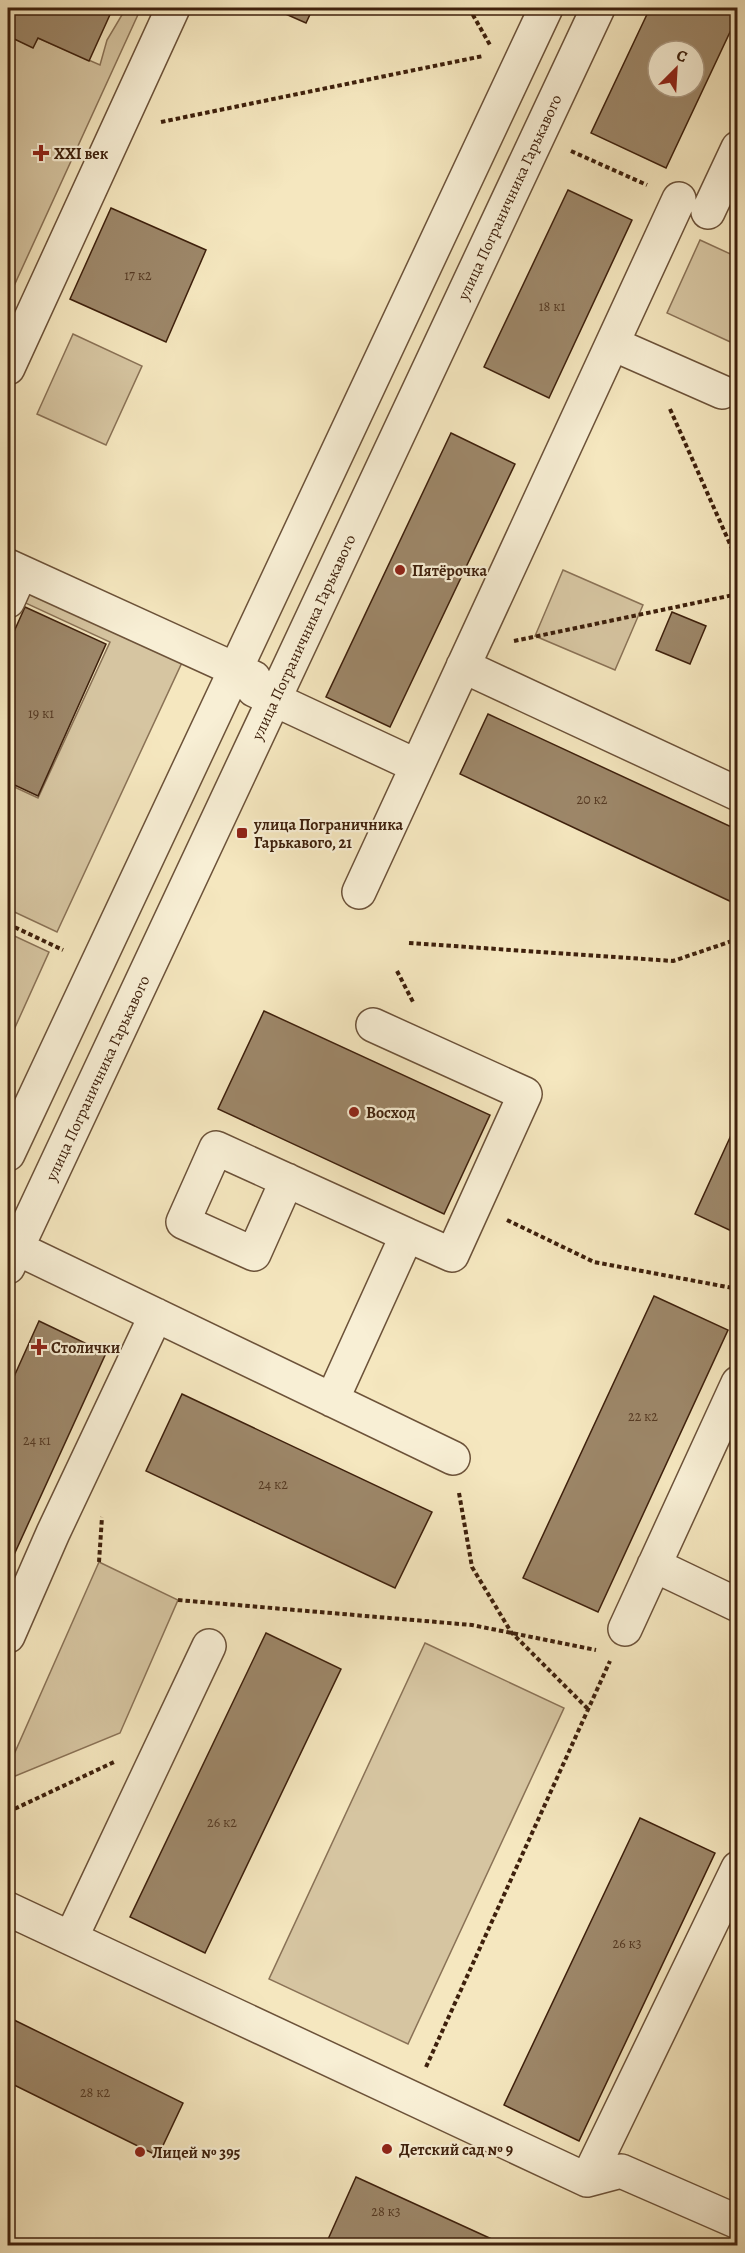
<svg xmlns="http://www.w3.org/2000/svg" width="745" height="2253" viewBox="0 0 745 2253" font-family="Alegreya,serif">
<rect width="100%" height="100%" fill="#f5e7bf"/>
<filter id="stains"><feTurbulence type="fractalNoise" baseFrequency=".00333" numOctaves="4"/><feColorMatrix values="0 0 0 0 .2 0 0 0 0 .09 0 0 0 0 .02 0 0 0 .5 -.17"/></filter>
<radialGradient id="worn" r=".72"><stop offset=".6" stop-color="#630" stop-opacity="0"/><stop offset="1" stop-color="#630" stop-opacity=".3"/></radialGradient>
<!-- green -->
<path fill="#d6c5a1" stroke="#8a7256" stroke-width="1.5" d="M126,8H141L8,299L12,307L8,322V36L33,47L38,38L100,65L107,40Z
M700,240L737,257V345L667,313Z
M73,334L142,366L106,445L37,414Z
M563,570L643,605L615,670L535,636Z
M27,584L185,656L57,932L8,909V784L38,798L110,642L19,600Z
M8,933L49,952L8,1043Z
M99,1562L178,1600L120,1733L8,1779V1768Z
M425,1643L564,1708L408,2044L269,1979Z"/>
<!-- building -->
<path fill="#9d8769" stroke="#3e200c" stroke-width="1.5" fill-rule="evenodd" d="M8,8H113L89,61L38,38L33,48L8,36Z
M272,8H313L306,23Z
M650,8H738V15L666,168L591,133ZM658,51H694V87H658Z
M568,190L632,220L549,398L484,367Z
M111,208L206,250L166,342L70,299Z
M451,433L515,464L390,727L326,697Z
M25,607L106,644L38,796L8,782V645Z
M672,612L706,626L690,664L656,650Z
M488,714L738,830L736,904L460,774Z
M264,1011L490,1115L444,1214L218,1109Z
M738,1120V1234L695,1214Z
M654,1296L728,1330L598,1612L523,1578Z
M39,1321L106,1353L8,1568V1390Z
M182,1394L432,1512L395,1588L146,1471Z
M266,1633L341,1669L205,1953L130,1917Z
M640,1818L715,1853L579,2141L504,2105Z
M8,2017L183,2103L158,2156L8,2082Z
M356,2177L507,2246H325Z"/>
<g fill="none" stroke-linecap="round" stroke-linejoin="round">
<defs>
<path id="minor" d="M708,212L738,148
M613,344L722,392
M8,368L173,8
M8,566L254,678
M8,601L21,572
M463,666L738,794
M254,690L417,766
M359,892L679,199
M8,1154L546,8
M287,1180L254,1254L183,1222L216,1148L407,1235
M8,1244L453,1458
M8,1267L598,8
M332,1400L407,1235L452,1255L525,1094L373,1025
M654,1565L738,1605
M625,1629L738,1383
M8,1636L53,1533L156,1315
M8,1909L587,2180L621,2171L738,2222
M71,1938L209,1646
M587,2180L738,1868"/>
</defs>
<!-- minor casing -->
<use href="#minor" stroke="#6c5239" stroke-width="36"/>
<!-- path -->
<path stroke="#3e200c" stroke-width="4" stroke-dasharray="4.5 3" stroke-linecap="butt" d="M469,8L490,45
M161,122L483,56
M571,151L647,185
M670,409L738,562
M514,641L738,594
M8,924L63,950
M409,943L673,961L738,939
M397,971L413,1002
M507,1220L594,1262L738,1289
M459,1493L472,1567L511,1632L588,1709
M99,1562L102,1517
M178,1600L472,1625L596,1650
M8,1812L114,1762
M426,2067L610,1661"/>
<!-- minor -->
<use href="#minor" stroke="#f8efd5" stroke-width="33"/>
</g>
<!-- markers -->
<g fill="#8f2418" stroke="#f8efd5" stroke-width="2">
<path d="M38 144h6v6h6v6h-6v6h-6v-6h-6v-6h6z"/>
<circle cx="400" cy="570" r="6"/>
<rect x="236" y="827" width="12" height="12" rx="3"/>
<circle cx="354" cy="1112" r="6"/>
<path d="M36 1338h6v6h6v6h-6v6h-6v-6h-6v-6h6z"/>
<circle cx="387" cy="2149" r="6"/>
<circle cx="140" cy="2152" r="6"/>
</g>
<g text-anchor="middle" stroke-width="4.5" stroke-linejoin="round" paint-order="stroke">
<!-- number labels -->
<g font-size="14" fill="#563a23">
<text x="138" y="280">17 к2</text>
<text x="552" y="311">18 к1</text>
<text x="41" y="718">19 к1</text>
<text x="592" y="804">20 к2</text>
<text x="643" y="1421">22 к2</text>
<text x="37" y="1445">24 к1</text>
<text x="273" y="1489">24 к2</text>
<text x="222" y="1827">26 к2</text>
<text x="627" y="1948">26 к3</text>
<text x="95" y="2097">28 к2</text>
<text x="386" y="2216">28 к3</text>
</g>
<!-- poi labels -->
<g font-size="16" font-weight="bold" fill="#3e200c" stroke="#f8efd5" text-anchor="start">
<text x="54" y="159">XXI век</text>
<text x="412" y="576">Пятёрочка</text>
<text x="254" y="830">улица Пограничника<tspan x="254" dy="18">Гарькавого, 21</tspan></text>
<text x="366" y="1118">Восход</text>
<text x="51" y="1353">Столички</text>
<text x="399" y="2155">Детский сад № 9</text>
<text x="152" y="2158">Лицей № 395</text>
</g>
<!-- street labels -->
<g font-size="16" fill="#3e200c" stroke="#f8efd5">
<text transform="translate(509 197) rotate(-65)" y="6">улица Пограничника Гарькавого</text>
<text transform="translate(303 637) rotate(-65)" y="6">улица Пограничника Гарькавого</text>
<text transform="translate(97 1078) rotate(-65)" y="6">улица Пограничника Гарькавого</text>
</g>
</g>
<!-- margin -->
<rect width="745" height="2253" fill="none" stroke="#f5e7bf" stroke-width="30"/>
<rect x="9" y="9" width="727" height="2235" fill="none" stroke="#3e200c" stroke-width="3"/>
<rect x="15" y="15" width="715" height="2223" fill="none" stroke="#3e200c" stroke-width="1.5"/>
<!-- north arrow -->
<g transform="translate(676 69) rotate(24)"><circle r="28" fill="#f8efd5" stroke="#ae9c85" stroke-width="1.5"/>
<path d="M0-4.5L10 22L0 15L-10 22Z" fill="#8f2418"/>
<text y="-9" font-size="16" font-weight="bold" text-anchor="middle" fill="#3e200c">С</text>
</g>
<rect width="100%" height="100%" filter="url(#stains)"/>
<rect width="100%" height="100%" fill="url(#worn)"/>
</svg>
